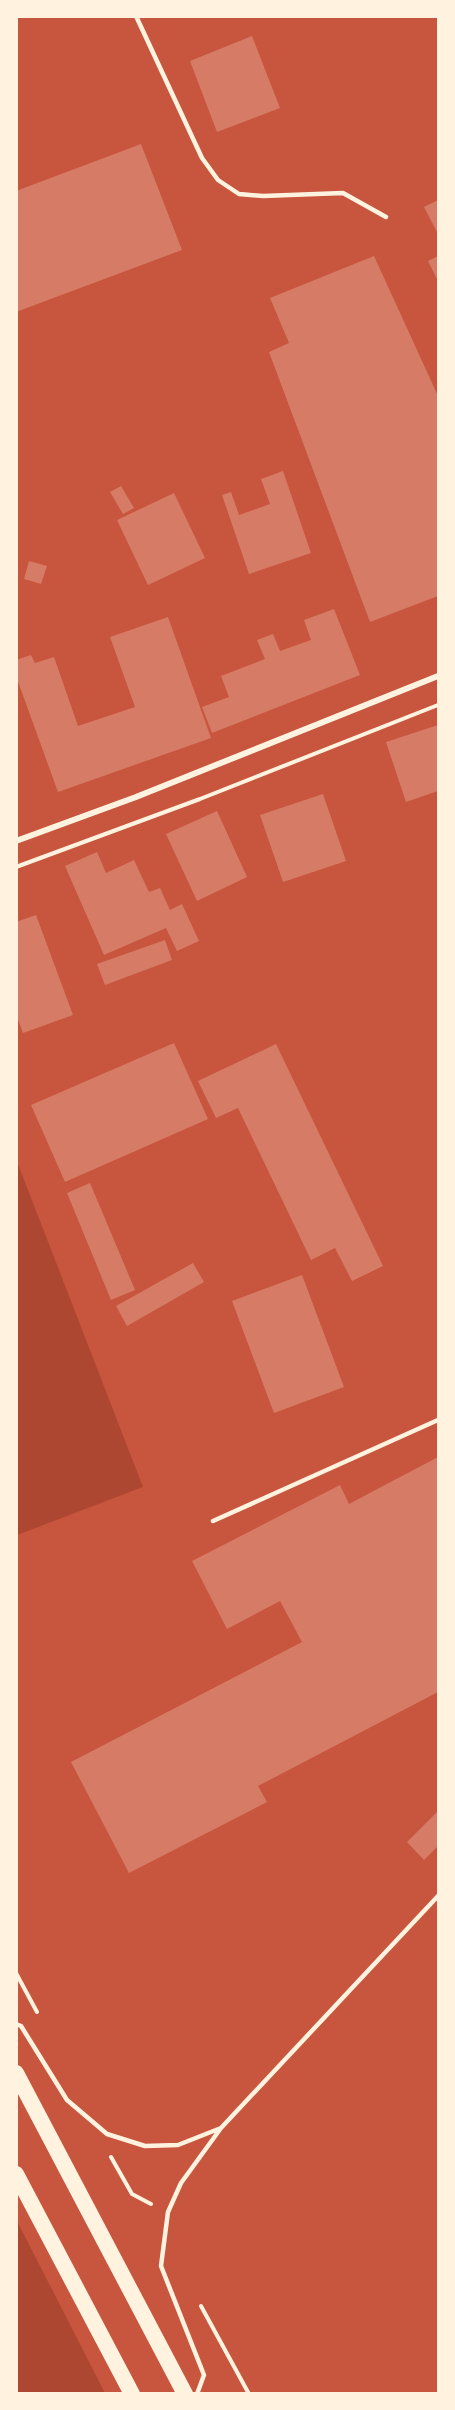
<svg xmlns="http://www.w3.org/2000/svg" width="455" height="2410" viewBox="0 0 455 2410" font-family="Barlow,sans-serif">
<rect width="100%" height="100%" fill="#c8553d"/>
<!-- green -->
<path fill="#ae4732" d="M16,1159L143,1487L17,1535H16Z
M16,2219L105,2393H17Z"/>
<!-- building -->
<path fill="#d67c66" d="M252,36L280,108L217,132L190,61Z
M141,144L182,250L16,312V191Z
M438,200V234L424,207Z
M374,256L438,396V596L370,622L269,352L289,343L270,298Z
M438,256V281L428,261Z
M283,471L311,553L249,574L222,495L231,492L239,515L270,504L261,479Z
M121,486L134,508L123,514L110,492Z
M174,493L205,558L148,585L117,520Z
M29,561L47,566L41,584L24,579Z
M334,609L360,675L212,733L202,707L229,697L221,676L265,659L257,640L273,634L280,651L311,640L304,620Z
M168,617L211,738L58,792L16,676V660L31,655L35,663L54,657L78,726L135,707L110,637Z
M438,725V791L406,802L386,742Z
M323,794L346,861L283,882L260,815Z
M217,811L247,877L197,901L166,834Z
M97,852L106,873L134,860L149,892L160,888L170,910L182,904L199,941L177,951L166,928L104,955L65,866Z
M36,915L73,1015L23,1033L16,1014V922Z
M165,940L172,960L105,985L97,964Z
M174,1043L208,1119L65,1182L31,1105Z
M276,1044L383,1266L352,1281L335,1248L311,1260L238,1108L216,1118L198,1081Z
M90,1183L135,1290L111,1300L67,1193Z
M193,1263L204,1282L127,1326L116,1306Z
M302,1275L344,1387L274,1413L232,1301Z
M438,1457V1692L258,1786L267,1802L129,1873L71,1762L302,1642L280,1601L227,1629L192,1561L340,1485L349,1504Z
M438,1811V1846L424,1860L407,1842Z"/>
<g fill="none" stroke-linecap="round" stroke-linejoin="round">
<!-- path -->
<path stroke="#fff3e0" stroke-width="4" d="M16,867L200,799L438,705
M16,1973L37,2012
M111,2157L132,2194L151,2204
M201,2306L249,2394"/>
<!-- service -->
<path stroke="#fff3e0" stroke-width="4.5" d="M136,16L202,158L218,180L239,194L263,196L343,193L386,217
M213,1521L438,1420
M16,2024L21,2026L67,2100L107,2134L145,2146L178,2145L221,2128
M197,2394L204,2375L161,2266L168,2212L181,2183L221,2128L438,1896"/>
<!-- minor -->
<path stroke="#fff3e0" stroke-width="6" d="M16,841L136,797L438,676"/>
<!-- trunk -->
<path stroke="#fff3e0" stroke-width="16" d="M16,2073L185,2394
M16,2174L132,2394"/>
</g>
<!-- border -->
<rect width="455" height="2410" fill="none" stroke="#fff3e0" stroke-width="36"/>
</svg>
